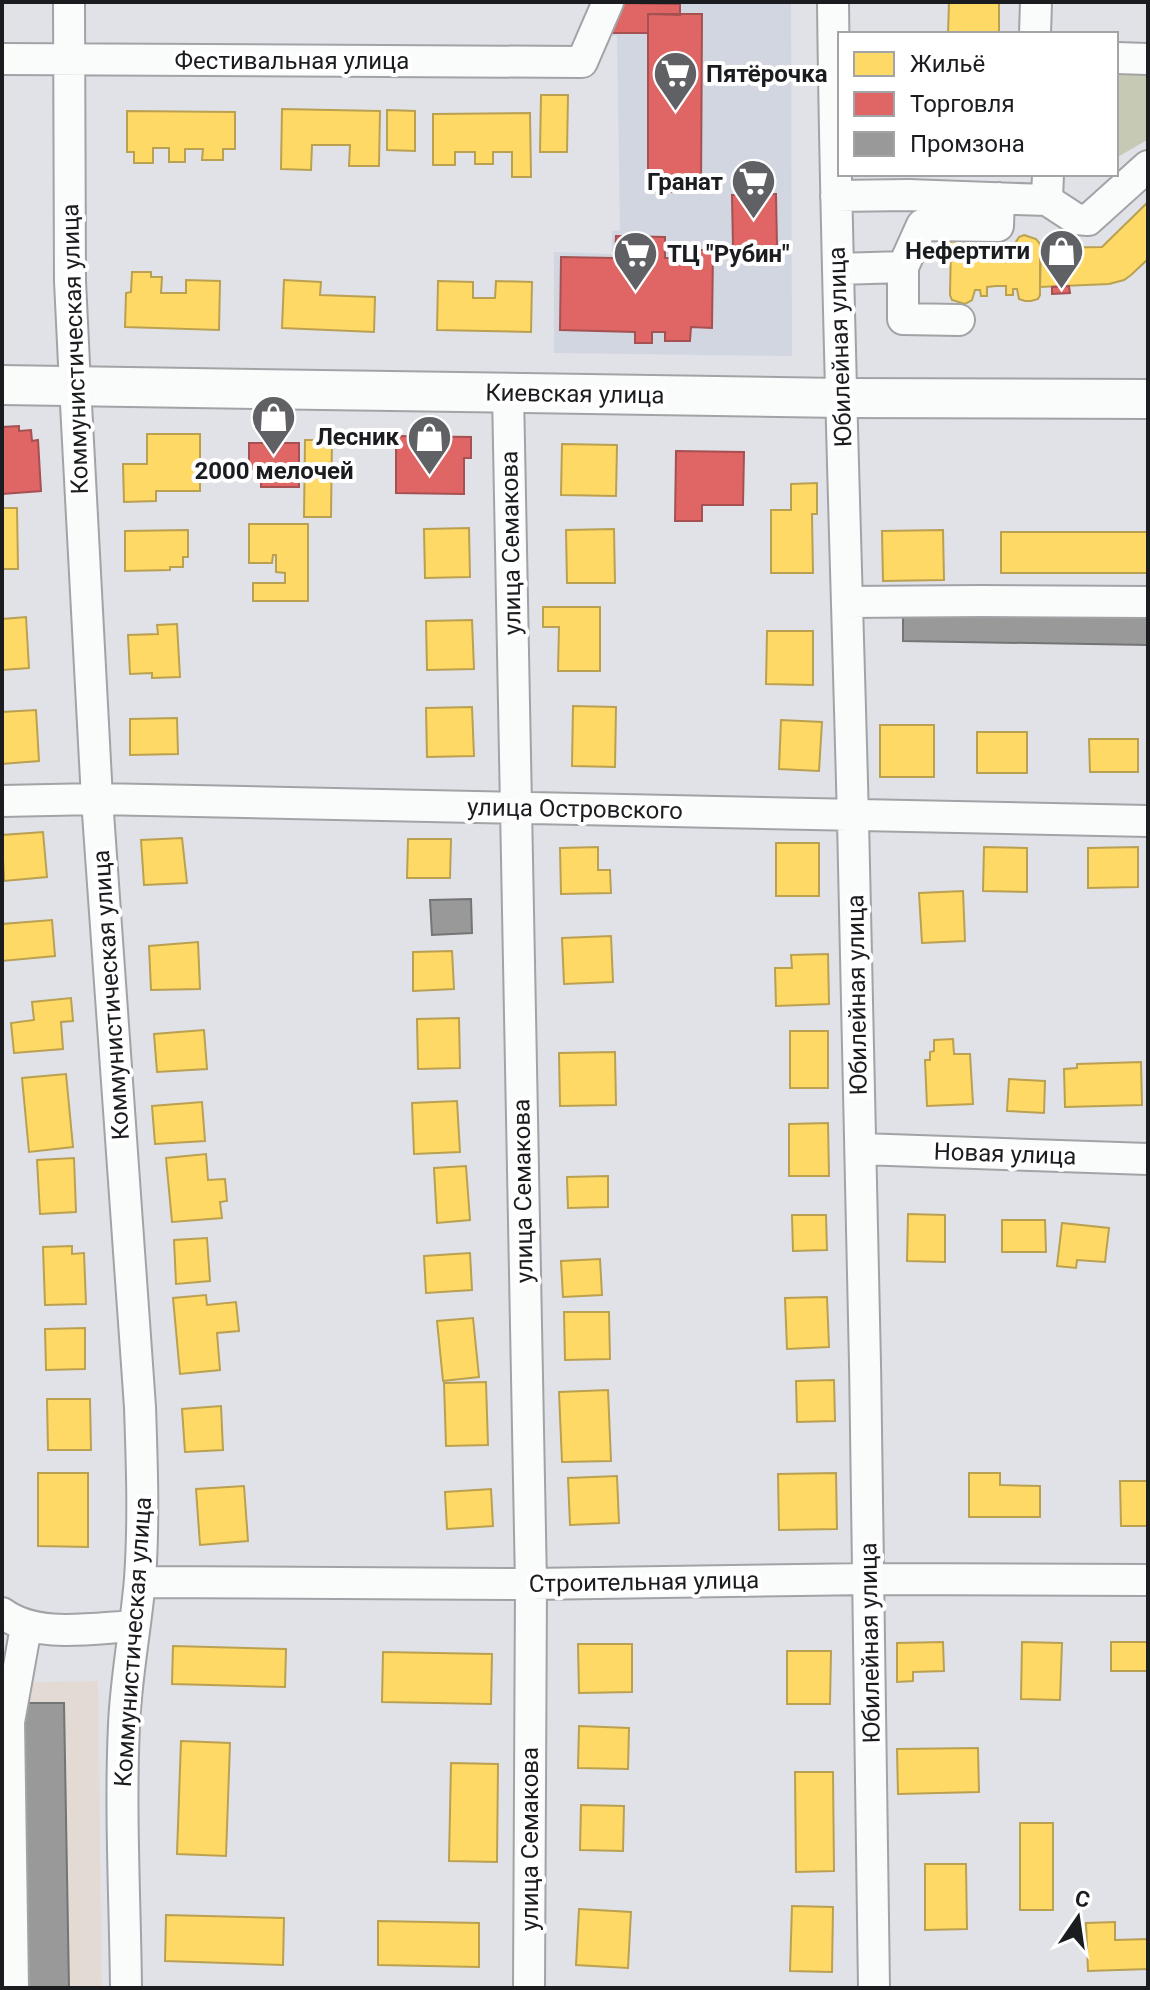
<svg xmlns="http://www.w3.org/2000/svg" width="1150" height="1990" viewBox="0 0 1150 1990" font-family="Roboto,sans-serif">
<rect width="100%" height="100%" fill="#e1e2e7"/>
<!-- built -->
<path fill="#d2d6e1" d="M611,2H791L792,356L554,353V252L612,254V231L620,230L617,36H611Z"/>
<!-- industrial -->
<path fill="#e3dbd3" d="M98,1681L102,1988H2V1683Z"/>
<!-- green -->
<path fill="#c6c9b4" d="M1116,74H1148L1147,140L1116,158Z"/>
<!-- homes -->
<path fill="#ffd966" stroke="#baa051" stroke-width="2" d="M949,2H999V34H948Z
M541,95H568L567,152H540Z
M282,109L380,111L379,166H349L350,145H312L311,170L281,169Z
M387,110L415,111V151L387,150Z
M127,111L235,112V149H223V160H202L203,149H185V162H169V148H153V163H134V152H127Z
M530,113L531,177H512V152H493V164H475V152H455V165H433V114Z
M1148,202V259L1131,275L1124,280L1109,284L1040,287L1041,248L1102,247Z
M1024,235L1036,239L1040,244V295L1038,299L1031,301H1025L1019,299L1017,289H1013V295H1006V286H996L987,287V296H981L980,290H975L972,300L965,304L952,300L950,295L951,242L954,239L973,238L978,245H1014L1019,237Z
M132,272H151V277H162L161,293H186V280L220,281L219,330L125,327L126,293L131,292Z
M284,280L321,282L320,295L375,297L374,332L282,328Z
M438,281L473,282V298H495L496,281L532,282L531,332L437,330Z
M147,434H200V491H156V501L124,502L123,464H147Z
M305,440H332L331,517H304Z
M562,444L617,445L616,496L561,495Z
M817,483V514H812L813,573H771V510H791V484Z
M2,508H17L18,569H2Z
M249,524H308V601H253V583H285V573L276,572V555H273L272,563H249Z
M469,528L470,577L425,578L424,529Z
M614,529L615,583H567L566,530Z
M188,530V557H183V567H170V570L125,571V531Z
M943,530L944,580L883,581L882,531Z
M1001,532H1148V573H1001Z
M543,607H600V671H558L559,627H543Z
M26,617L29,668L2,670V619Z
M472,620L474,669L427,670L426,621Z
M177,624L180,677L152,678V673L130,674L128,635L158,634L157,625Z
M767,631H813V685L766,684Z
M573,706L616,707L615,767L572,766Z
M472,707L474,756L427,757L426,708Z
M36,710L39,761L2,764V712Z
M177,718L178,754L130,755V719Z
M781,720L822,722L819,771L779,769Z
M880,725H934V777H880Z
M977,732H1027V773H977Z
M1089,739H1138V772H1090Z
M43,832L47,877L4,881L2,835Z
M182,838L187,883L144,885L141,840Z
M408,839H451L450,878H407Z
M776,843H819V896H776Z
M598,847V870H610L611,893L561,894L560,848Z
M984,847L1027,848V892L983,891Z
M1138,847V887L1088,888V848Z
M963,891L965,941L922,943L919,893Z
M52,920L55,956L2,961V924Z
M611,936L613,982L564,984L562,938Z
M198,942L200,989L151,990L149,946Z
M452,951L454,989L413,991V952Z
M828,954L829,1004L776,1006L775,968H792L791,955Z
M71,998L73,1021L61,1022L63,1049L14,1053L11,1023L34,1020L32,1002Z
M459,1018L460,1068L418,1069L417,1019Z
M204,1030L207,1069L157,1072L154,1034Z
M790,1031H828V1088H790Z
M953,1039L954,1054H970L973,1104L927,1106L925,1060H930V1052L934,1051V1040Z
M615,1052L616,1105L560,1106L559,1053Z
M1141,1062L1142,1105L1065,1107L1064,1069L1077,1068V1064Z
M66,1074L73,1147L29,1152L22,1078Z
M1009,1079L1045,1081L1044,1113L1007,1111Z
M457,1101L460,1152L414,1154L412,1103Z
M202,1102L205,1141L155,1144L152,1106Z
M828,1123L829,1176H789V1124Z
M206,1154L208,1180L225,1179L227,1201L220,1202L222,1218L172,1222L166,1158Z
M74,1158L76,1212L40,1214L37,1160Z
M466,1166L470,1220L437,1223L434,1168Z
M608,1176V1207L568,1208L567,1177Z
M908,1214L945,1215V1262L907,1261Z
M792,1215H826L827,1250L793,1251Z
M1002,1220H1045L1046,1252H1002Z
M1062,1223L1109,1228L1105,1262L1077,1260L1076,1268L1057,1266Z
M207,1238L210,1281L176,1284L174,1240Z
M72,1246V1254L84,1253L86,1304L45,1305L43,1247Z
M470,1253L472,1290L426,1293L424,1256Z
M600,1259L602,1295L563,1297L561,1261Z
M206,1295L207,1305L236,1302L239,1331L217,1333L220,1370L180,1374L173,1298Z
M827,1297L829,1347L787,1349L785,1298Z
M564,1312H609L610,1359L565,1360Z
M473,1318L479,1377L443,1381L437,1321Z
M85,1328V1369L46,1370L45,1329Z
M834,1380L835,1421L797,1422L796,1381Z
M486,1382L488,1445L446,1446L444,1383Z
M608,1390L611,1461L562,1462L559,1392Z
M47,1399H90L91,1450H48Z
M221,1406L223,1450L185,1452L182,1409Z
M38,1473H88V1547L38,1546Z
M836,1473L837,1529L779,1530L778,1474Z
M969,1473H1000V1485L1040,1486V1517H969Z
M617,1476L619,1523L570,1525L568,1478Z
M1120,1481H1148V1526H1121Z
M244,1486L248,1541L200,1545L196,1489Z
M491,1489L493,1526L447,1529L445,1492Z
M943,1642L944,1671L913,1672V1681L897,1682V1643Z
M1022,1642L1062,1643L1060,1700L1021,1699Z
M1111,1642H1148V1671H1111Z
M578,1644H632V1692L579,1693Z
M173,1646L286,1649L285,1687L172,1684Z
M787,1651H831L830,1704H787Z
M383,1652L492,1654L491,1704L382,1702Z
M579,1726L629,1728L628,1769L578,1768Z
M181,1741L230,1743L226,1856L177,1854Z
M978,1748L979,1792L898,1794L897,1749Z
M451,1763L498,1764L497,1862L449,1861Z
M795,1772H833L834,1871L796,1872Z
M581,1805L624,1806L623,1851L580,1850Z
M1020,1823H1053V1910H1020Z
M925,1864H966L967,1929L925,1930Z
M792,1906L833,1907L832,1972L790,1971Z
M579,1909L631,1912L628,1968L576,1965Z
M166,1915L284,1918L283,1965L165,1961Z
M378,1921L479,1923V1967L378,1965Z
M1115,1922V1940L1148,1939V1969L1088,1971L1086,1923Z"/>
<!-- shops -->
<path fill="#e06666" stroke="#a55051" stroke-width="2" d="M612,3L680,4V15L648,14V33H612Z
M648,14H702L701,192H648Z
M776,194L777,246L733,247L732,195Z
M616,236L665,237V258H681V250H713L712,328L691,327L690,341H665V332H652V343H635V332L560,330L561,257L615,258Z
M1069,286L1070,293L1052,294V287Z
M19,426V431L31,430L32,441L38,440L41,491L3,494L2,427Z
M396,436L471,437V458H464V494L396,493Z
M249,443H299V487H261V469H249Z
M676,451L744,452L743,505H702V521H675Z"/>
<!-- industry -->
<path fill="#999" stroke="#737474" stroke-width="2" d="M903,612L1148,616V645L903,641Z
M471,899L472,933L432,935L430,900Z
M23,1703H64L69,1988H28Z"/>
<g fill="none" stroke-linecap="round" stroke-linejoin="round">
<defs>
<path id="minor" d="M69,2L70,281L75,385L97,799L140,1407C142,1465 144,1522 140,1579C136,1627 126,1676 124,1725C120,1812 125,1900 126,1988
M833,2C836,275 846,548 853,820C863,1209 870,1599 874,1988
M1035,34L1036,2
M1116,58L1148,59
M2,59L582,62L608,2
M836,196L908,195L1047,200L1048,174
M1047,200L1076,219L1088,220L1148,166
M903,267L922,225L998,226L999,198
M838,269L903,267V319L959,320
M508,393L531,1584L529,1988
M847,602L981,601L1148,602
M2,801L97,799L1148,821
M861,1149L1148,1159
M140,1582L531,1584L870,1579L1148,1580
M2,1613C37,1639 92,1628 134,1626
M9,1722L26,1627
M2,1723L9,1722L13,1988"/>
<path id="major" d="M2,385L842,398L1148,399"/>
</defs>
<!-- minor casing -->
<use href="#minor" stroke="#a2a3a6" stroke-width="34"/>
<!-- major casing -->
<use href="#major" stroke="#a2a3a6" stroke-width="42"/>
<!-- minor -->
<use href="#minor" stroke="#fafbfb" stroke-width="30"/>
<!-- major -->
<use href="#major" stroke="#fafbfb" stroke-width="38"/>
</g>
<!-- icons -->
<defs>
<symbol id="supermarket-pin" viewBox="-11 -11 22 30"><path d="M0 17L-7.5 6A9.5 9.5 0 1 1 7.5 6Z" fill="#606165" stroke="#fff"/><path d="M-6-5.5h2.5l.6 2H6L4.5 2H-2.5L-4.4-4H-6ZM-1.5 3.2a1.3 1.3 0 1 0 .1 0ZM3 3.2a1.3 1.3 0 1 0 .1 0Z" fill="#fff"/></symbol>
<symbol id="shop-pin" viewBox="-11 -11 22 30"><path d="M0 17L-7.5 6A9.5 9.5 0 1 1 7.5 6Z" fill="#606165" stroke="#fff"/><path d="M-5-2.5h2.3a2.7 3.5 0 0 1 5.4 0H5L5.5 6h-11ZM-1.5-2.5h3a1.5 2.3 0 0 0-3 0Z" fill="#fff"/></symbol>
</defs>
<g fill-rule="evenodd">
<use href="#supermarket-pin" x="650" y="48" width="51" height="69"/>
<use href="#supermarket-pin" x="728" y="156" width="51" height="69"/>
<use href="#shop-pin" x="1036" y="226" width="51" height="69"/>
<use href="#supermarket-pin" x="610" y="228" width="51" height="69"/>
<use href="#shop-pin" x="248" y="392" width="51" height="69"/>
<use href="#shop-pin" x="404" y="412" width="51" height="69"/>
</g>
<g text-anchor="middle" stroke-width="8" stroke-linejoin="round" paint-order="stroke">
<!-- street labels -->
<g font-size="24" fill="#1a1c1f" stroke="#fff">
<text x="292" y="69">Фестивальная улица</text>
<text transform="translate(840 347) rotate(-92)" y="8">Юбилейная улица</text>
<text transform="translate(75 349) rotate(-92)" y="8">Коммунистическая улица</text>
<text transform="translate(575 394) rotate(1)" y="8">Киевская улица</text>
<text transform="translate(511 543) rotate(-91)" y="8">улица Семакова</text>
<text transform="translate(575 809) rotate(1)" y="8">улица Островского</text>
<text transform="translate(111 995) rotate(-94)" y="8">Коммунистическая улица</text>
<text transform="translate(857 995) rotate(-91)" y="8">Юбилейная улица</text>
<text transform="translate(1005 1154) rotate(2)" y="8">Новая улица</text>
<text transform="translate(523 1191) rotate(-91)" y="8">улица Семакова</text>
<text transform="translate(644 1582) rotate(-1)" y="8">Строительная улица</text>
<text transform="translate(133 1642) rotate(-86)" y="8">Коммунистическая улица</text>
<text transform="translate(870 1643) rotate(-91)" y="8">Юбилейная улица</text>
<text transform="translate(530 1839) rotate(-90)" y="8">улица Семакова</text>
</g>
<!-- poi labels -->
<g font-size="24" font-weight="bold" fill="#1a1c1f" stroke="#fff" text-anchor="end">
<text x="706" y="82" text-anchor="start">Пятёрочка</text>
<text x="723" y="190">Гранат</text>
<text x="1030" y="259">Нефертити</text>
<text x="667" y="262" text-anchor="start">ТЦ "Рубин"</text>
<text x="399" y="445">Лесник</text>
<text x="274" y="479" text-anchor="middle">2000 мелочей</text>
</g>
</g>
<!-- border -->
<rect width="1150" height="1990" fill="none" stroke="#1a1c1f" stroke-width="8"/>
<!-- legend -->
<rect x="838" y="32" width="280" height="144" fill="#ffffff" stroke="#a3a4a5" stroke-width="2"/>
<rect x="854" y="52" width="40" height="24" fill="#ffd966" stroke="#a3a4a5" stroke-width="2"/>
<text x="910" y="72" font-size="24" fill="#1a1c1f">Жильё</text>
<rect x="854" y="92" width="40" height="24" fill="#e06666" stroke="#a3a4a5" stroke-width="2"/>
<text x="910" y="112" font-size="24" fill="#1a1c1f">Торговля</text>
<rect x="854" y="132" width="40" height="24" fill="#999999" stroke="#a3a4a5" stroke-width="2"/>
<text x="910" y="152" font-size="24" fill="#1a1c1f">Промзона</text>
<!-- north arrow -->
<g transform="translate(1078 1918) rotate(13)" stroke="#ffffff" stroke-width="6" paint-order="stroke">
<path d="M0-6L14 30L0 20L-14 30Z" fill="#1a1c1f"/>
<text y="-12" font-size="22" font-weight="bold" text-anchor="middle" fill="#1a1c1f">С</text>
</g>
</svg>
